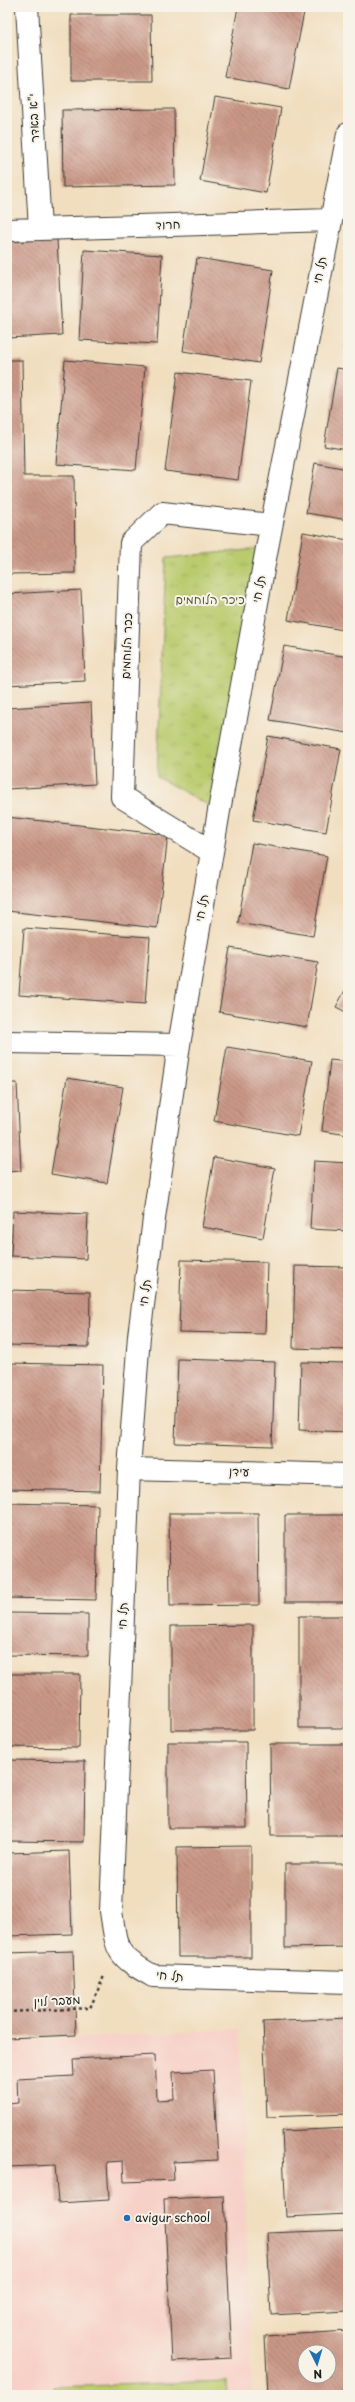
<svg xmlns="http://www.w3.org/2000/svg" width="355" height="2402" viewBox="0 0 355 2402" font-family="'Playpen Sans','Playpen Sans Hebrew',sans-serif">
<defs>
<pattern id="grass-tufts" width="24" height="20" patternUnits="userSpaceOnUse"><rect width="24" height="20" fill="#bacb6e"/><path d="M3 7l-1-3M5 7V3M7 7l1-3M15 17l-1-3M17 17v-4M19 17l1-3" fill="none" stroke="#9fae5f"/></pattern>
<pattern id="building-back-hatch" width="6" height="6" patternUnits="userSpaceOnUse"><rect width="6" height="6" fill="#ca9787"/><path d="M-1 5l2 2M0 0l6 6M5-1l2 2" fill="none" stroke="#a37a6e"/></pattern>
</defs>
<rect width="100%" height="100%" fill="#f7f3e8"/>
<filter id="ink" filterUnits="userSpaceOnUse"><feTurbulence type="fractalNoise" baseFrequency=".025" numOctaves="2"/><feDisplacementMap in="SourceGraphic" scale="8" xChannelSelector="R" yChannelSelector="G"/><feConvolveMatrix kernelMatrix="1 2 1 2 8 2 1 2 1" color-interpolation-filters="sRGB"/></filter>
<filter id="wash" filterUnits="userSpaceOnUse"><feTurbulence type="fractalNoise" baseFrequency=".012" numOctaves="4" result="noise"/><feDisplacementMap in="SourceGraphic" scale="16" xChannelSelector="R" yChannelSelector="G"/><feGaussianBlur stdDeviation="0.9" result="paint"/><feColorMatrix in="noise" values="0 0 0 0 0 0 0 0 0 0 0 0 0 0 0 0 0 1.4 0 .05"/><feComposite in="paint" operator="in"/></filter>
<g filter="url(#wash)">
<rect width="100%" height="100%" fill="#f1debf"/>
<!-- built -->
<path fill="#f7d1c8" d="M240,2029L252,2395H7V2042Z"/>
<!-- grass -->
<path fill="url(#grass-tufts)" stroke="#6b7445" d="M267,548L219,811L157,777L166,558Z"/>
<!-- pitch -->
<path fill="#bacb6e" stroke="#6b7445" d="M227,2381L228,2395H53V2387Z"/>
<g id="blocks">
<!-- building -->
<path fill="url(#building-back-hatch)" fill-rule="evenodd" d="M238,7H305L289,89L225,77Z
M71,15H151L152,81H71Z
M215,97L281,108L266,193L200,181Z
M174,109L175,185L63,187L62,110Z
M57,239L62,335L7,338V242Z
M84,250L162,255L157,344L79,340Z
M197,258L273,270L259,363L183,351Z
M347,330H348V349L344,348Z
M7,360H22L24,476H74L75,573L7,574Z
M65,360L145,367L136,470L56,464Z
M337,368L348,370V450L324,446Z
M178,372L251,381L238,480L165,471Z
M315,463L348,469V520L306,513Z
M303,532L348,540V603L343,630L288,620Z
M81,590L85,681L7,685V594Z
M284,646L348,657V733L270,720Z
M91,703L95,784L7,789V708Z
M268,736L341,749L326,832L253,820Z
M7,817L168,835L157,928L7,911Z
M252,843L327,856L313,936L238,923Z
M24,928L150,937L145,1004L19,995Z
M230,948L318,962L307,1027L219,1012Z
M348,985V1013L336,1007Z
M227,1047L312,1061L298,1136L214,1121Z
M330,1060L348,1062V1135L322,1131Z
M67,1078L123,1087L107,1183L51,1174Z
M7,1083H17L21,1171L7,1172Z
M214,1157L275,1168L263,1238L202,1227Z
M314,1161L348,1163V1231L310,1229Z
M13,1211L88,1214L86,1259L11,1256Z
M181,1260L267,1262L265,1334L179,1332Z
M295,1266L348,1267V1350L293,1348Z
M7,1290L90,1292L89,1347L7,1345Z
M178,1359L275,1362L272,1446L175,1443Z
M301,1362L348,1363V1432L299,1430Z
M7,1363L103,1365L100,1491L7,1489Z
M7,1503L98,1505L96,1600L7,1598Z
M169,1513H258L259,1605L170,1606Z
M285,1515H348V1602H285Z
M7,1613L88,1614V1656L7,1655Z
M299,1616H348V1728H299Z
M253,1625V1730H171V1626Z
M7,1674H80L79,1748L7,1747Z
M168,1742H246L247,1828H168Z
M270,1744H348V1836H271Z
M7,1760L85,1761L84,1842L7,1841Z
M251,1846V1957H178L177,1847Z
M69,1851L72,1934L7,1936V1853Z
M285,1864H348V1947L285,1948Z
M73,1951L76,2035L7,2038V1953Z
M348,2018V2114L267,2117L263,2022Z
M155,2055L157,2100L174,2099L173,2072L213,2070L218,2160L173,2162L174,2180L124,2182L123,2161L107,2162L109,2200L58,2203L55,2165L7,2167V2104L18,2103L17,2079L74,2076L73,2059Z
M348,2128V2214L286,2217L282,2131Z
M224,2196L232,2358L172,2361L164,2199Z
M348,2230V2311L271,2315L267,2233Z
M348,2331V2395H268L265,2336ZM305,2352H329V2376H305Z"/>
</g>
</g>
<g filter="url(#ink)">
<use href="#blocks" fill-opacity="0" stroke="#3c3934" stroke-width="1"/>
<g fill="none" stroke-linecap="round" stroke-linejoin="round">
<defs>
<path id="minor" d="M27,7L40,229
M348,134L267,548L219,811L179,1045L155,1211L139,1336L129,1469L111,1911C117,1951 115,1955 153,1976L348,1982
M7,230L330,220
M212,852L122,797L131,543L162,513L271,525
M7,1042L179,1045
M129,1469L348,1475"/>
</defs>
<!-- minor casing -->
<use href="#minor" stroke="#3c3934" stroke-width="24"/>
<!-- path -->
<path stroke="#3c3934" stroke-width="2.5" stroke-dasharray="3 3" stroke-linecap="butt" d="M7,2012L90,2008L104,1976"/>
<!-- minor -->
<use href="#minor" stroke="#fff" stroke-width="22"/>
</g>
</g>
<!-- markers -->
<circle fill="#1f6fb2" stroke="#f7f3e8" stroke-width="1.5" cx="127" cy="2218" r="4"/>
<g text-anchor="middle" stroke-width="4" stroke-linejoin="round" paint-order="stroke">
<!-- street labels -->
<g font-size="12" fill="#1c1c1c" stroke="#f7f3e8">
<text transform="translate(34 118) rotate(-93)" y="4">י"א באדר</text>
<text transform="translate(168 225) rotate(-2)" y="4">חרוד</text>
<text transform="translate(320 270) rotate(-79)" y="4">תל חי</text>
<text transform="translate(259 589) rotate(-80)" y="4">תל חי</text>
<text transform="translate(127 646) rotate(-88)" y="4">ככר הלוחמים</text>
<text transform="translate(202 908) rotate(-80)" y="4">תל חי</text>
<text transform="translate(145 1293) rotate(-83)" y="4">תל חי</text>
<text transform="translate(239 1472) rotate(2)" y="4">עידן</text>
<text transform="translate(123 1616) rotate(-88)" y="4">תל חי</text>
<text transform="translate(170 1976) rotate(4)" y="4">תל חי</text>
<text transform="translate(57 2001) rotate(-3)" y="4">מעבר לוין</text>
</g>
<!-- park labels -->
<g font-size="12" fill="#535939" stroke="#f7f3e8">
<text x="210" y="604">כיכר הלוחמים</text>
</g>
<!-- poi labels -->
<g font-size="12" fill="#1c1c1c" stroke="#f7f3e8" text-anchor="start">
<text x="135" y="2222">avigur school</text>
</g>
</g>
<!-- margin -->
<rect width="355" height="2402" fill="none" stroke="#f7f3e8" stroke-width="24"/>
<!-- north arrow -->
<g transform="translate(317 2364) rotate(175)"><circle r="19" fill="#f7f3e8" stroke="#9f9d96"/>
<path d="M0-3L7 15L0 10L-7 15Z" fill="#1f6fb2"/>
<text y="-6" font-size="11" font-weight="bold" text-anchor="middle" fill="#1c1c1c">N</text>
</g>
</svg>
